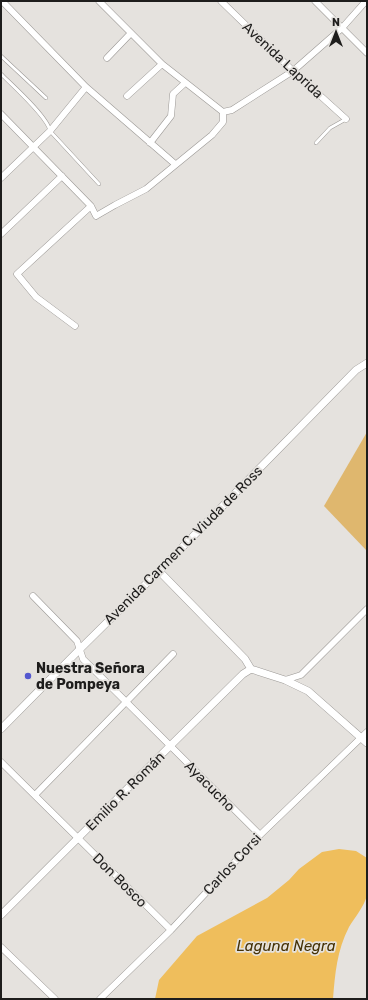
<svg xmlns="http://www.w3.org/2000/svg" width="368" height="1000" viewBox="0 0 368 1000" font-family="Rubik,sans-serif">
<rect width="100%" height="100%" fill="#e5e2de"/>
<!-- green -->
<path fill="#dfb76e" d="M367,432V551L324,506Z"/>
<!-- water -->
<path fill="#efbe5c" d="M339,849L356,851L367,858C367,870 368,884 367,895C364,907 355,917 349,927C337,950 335,974 333,999H155L159,980L197,936L267,898L289,880L299,869L322,852Z"/>
<g fill="none" stroke-linecap="round" stroke-linejoin="round">
<defs>
<path id="service" d="M1,56L46,98
M1,74C12,85 48,117 50,131L99,184
M316,143L330,128L346,119"/>
<path id="minor" d="M2,1L86,87L175,164
M99,1L162,64L223,112
M221,1L293,71L346,119
M315,1L367,53
M107,58L131,33
M127,96L162,64
M1,114L91,206L96,216L115,205L146,189L212,135L223,122V112L232,110L293,71L342,28L366,1
M150,143L171,116L173,94L185,83
M1,178L50,131L86,87
M1,234L62,176
M75,326L36,297L17,274L91,206
M33,596L77,641L83,659L260,835
M285,680L301,675L367,609
M1,762L171,930
M35,795L173,654
M1,947L55,999
M100,999L171,930L260,835L367,732"/>
<path id="tertiary" d="M159,571L245,659L251,669L285,680L308,691L367,743
M1,729L80,649L159,571L356,370L367,363
M1,915L170,746L243,674L251,669"/>
</defs>
<!-- service casing -->
<use href="#service" stroke="#9b9895" stroke-width="4"/>
<!-- minor casing -->
<use href="#minor" stroke="#9b9895" stroke-width="7"/>
<!-- tertiary casing -->
<use href="#tertiary" stroke="#9b9895" stroke-width="8"/>
<!-- service -->
<use href="#service" stroke="#fff" stroke-width="3"/>
<!-- minor -->
<use href="#minor" stroke="#fff" stroke-width="6"/>
<!-- tertiary -->
<use href="#tertiary" stroke="#fff" stroke-width="7"/>
</g>
<!-- markers -->
<circle fill="#5458cf" stroke="#e5e2de" stroke-width="1.5" cx="28" cy="676" r="4"/>
<g text-anchor="middle" stroke-width="3.5" stroke-linejoin="round" paint-order="stroke">
<!-- street labels -->
<g font-size="14" fill="#1e1d1c" stroke="#e5e2de">
<text transform="translate(283 60) rotate(43)" y="5">Avenida Laprida</text>
<text transform="translate(183 545) rotate(-45)" y="5">Avenida Carmen C. Viuda de Ross</text>
<text transform="translate(210 786) rotate(45)" y="5">Ayacucho</text>
<text transform="translate(125 791) rotate(-45)" y="5">Emilio R. Román</text>
<text transform="translate(232 864) rotate(-47)" y="5">Carlos Corsi</text>
<text transform="translate(120 880) rotate(45)" y="5">Don Bosco</text>
</g>
<!-- poi labels -->
<g font-size="14" font-weight="bold" fill="#1e1d1c" stroke="#e5e2de" text-anchor="start">
<text x="36" y="673">Nuestra Señora<tspan x="36" dy="16">de Pompeya</tspan></text>
</g>
<!-- water labels -->
<g font-size="15" font-style="italic" fill="#453105" stroke="#e5e2de">
<text x="286" y="951">Laguna Negra</text>
</g>
</g>
<!-- border -->
<rect width="368" height="1000" fill="none" stroke="#1e1d1c" stroke-width="4"/>
<!-- north arrow -->
<g transform="translate(336 32)" stroke="#e5e2de" stroke-width="3" paint-order="stroke">
<path d="M0-3L7 15L0 10L-7 15Z" fill="#1e1d1c"/>
<text y="-6" font-size="11" font-weight="bold" text-anchor="middle" fill="#1e1d1c">N</text>
</g>
</svg>
